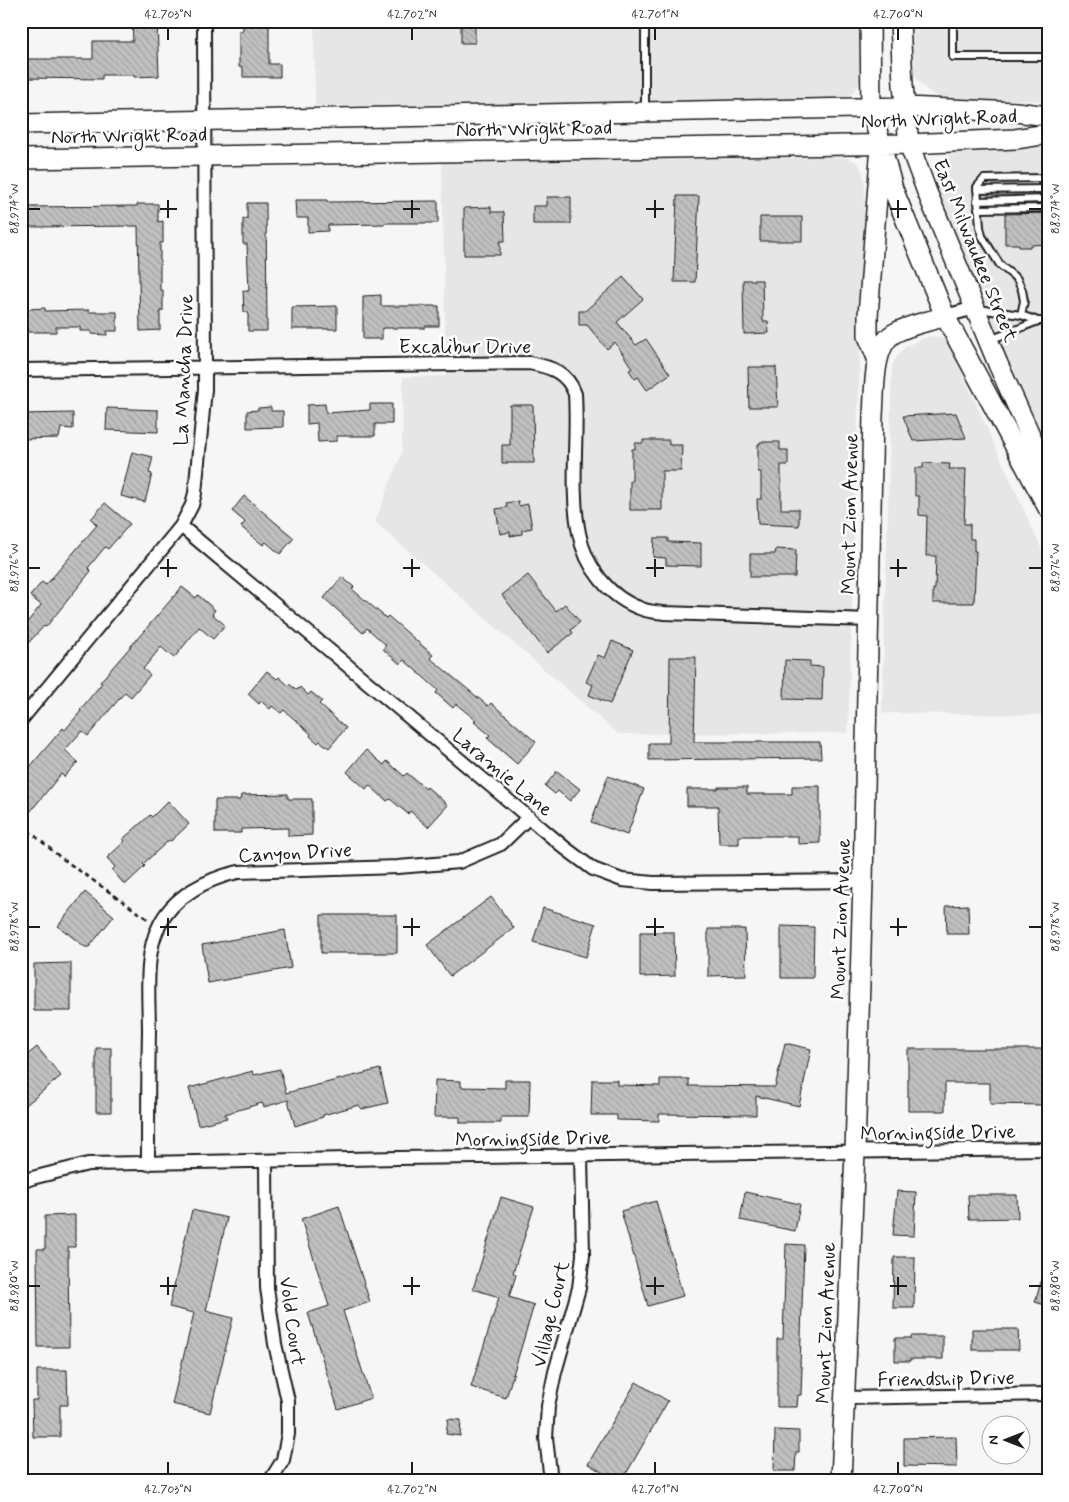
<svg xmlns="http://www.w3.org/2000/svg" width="1069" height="1502" viewBox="0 0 1069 1502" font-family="Mynerve,sans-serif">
<defs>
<pattern id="building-back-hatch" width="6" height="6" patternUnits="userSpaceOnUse" patternTransform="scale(1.25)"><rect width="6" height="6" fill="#c0c0c0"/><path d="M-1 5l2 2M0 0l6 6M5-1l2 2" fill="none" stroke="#a4a4a4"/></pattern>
</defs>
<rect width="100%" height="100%" fill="#f6f6f6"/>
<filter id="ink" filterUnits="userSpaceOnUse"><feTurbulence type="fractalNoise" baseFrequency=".02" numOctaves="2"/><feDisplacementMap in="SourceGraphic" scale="10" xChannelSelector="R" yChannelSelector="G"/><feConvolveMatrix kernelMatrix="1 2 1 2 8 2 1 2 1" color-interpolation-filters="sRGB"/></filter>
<g filter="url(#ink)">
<!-- built -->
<path fill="#e6e6e6" d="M314,21H859L860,82L852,94L837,100L315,106Z
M910,21H1048V101L1020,100L960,101L945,99L935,95L926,89L918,81L914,73L911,54Z
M1048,147V466L1006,357L937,192L936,181L938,169L943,159L954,152Z
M835,157L848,158L858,163L863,173L865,189L848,733L618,734L375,522L402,452L403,377L446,376L442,162Z
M932,336L944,338L949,344L1048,563V715L882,713L892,366L898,355L906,346L924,338Z"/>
<!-- building -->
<path fill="url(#building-back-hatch)" stroke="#1c1c1c" d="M132,21H157L159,76L134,77V75H102V79L25,78L24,59H93V41H133Z
M461,21H475V43H461Z
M243,24H269V64H280V77H243V67H239V31H243Z
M677,196H699L695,282H674Z
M547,197H571V224H533V206H547Z
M295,200H327V202L438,201V223H385V224L328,225V231L308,232V218H296Z
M247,203H266L267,331H248V312H244L243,291H249L247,244H243V219H247Z
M137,204H158V222L163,221V243H160V290H163V311H160V330L140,331L138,226L28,227L27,207L137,206Z
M491,207V212H504L505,241H500V255H464V208Z
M1048,213V244L1030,245V247H1019V244H1005V214Z
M760,217H802V241H760Z
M623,277L643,299L617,322L636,345L646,339L670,374L647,390L638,377L635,379L629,370L632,368L615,342L607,349L587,325H579V311H585Z
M743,280H762L763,321H768L769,333L744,334Z
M381,295V306H439V326H425V328H382V339H363V296Z
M337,306V329H292V307Z
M45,308V311L89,310V312H117V331H107V335L91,334V331H80V327H56V332H27V309Z
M748,367H776L778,407H749Z
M325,404L326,413L370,410V404H392V424H375V436H337V441L318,442L317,423L307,424V405Z
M510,405H533L534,463H502V445H510Z
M271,407V411H283V427L247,428V411L258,410V408Z
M107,408L158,410V432L106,430Z
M73,413V429L61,428L59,438L21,439V414Z
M956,413L966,438L913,441L903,416Z
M643,440H669V445H682L681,471H662V510H630V481H632V449H635V443H643Z
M760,442H780V450H788V465H781V509H799V526L758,524L757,499H761V472H758V444H760Z
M132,452L153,457L149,473L152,474L145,502L121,496Z
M923,463L950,464L949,469H966L964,524H970V539H974V551H976L974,603H933V589H935L936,556H926L927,516L919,515V496H915V468H923Z
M244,496L294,538L280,554L266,542L263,545L241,527L245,522L232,511Z
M518,501L519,506L528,504L532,528L522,530V534L510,536V532L500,534L496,509L507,507L506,503Z
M105,503L130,524L108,549L105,547L88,568L91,571L46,627L44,626L21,651V630L41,605L30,596L42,582L46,585L97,525L91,519Z
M654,538H668V542L701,543V566L666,565V558L653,557Z
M776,549L796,550L795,577H750V554H775Z
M528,575L556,611L565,604L580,622L571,630L573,633L547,653L502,595Z
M342,577L354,587L352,589L386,618L388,616L433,655L430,658L488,706L491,703L536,742L517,764L487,738L490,735L474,722L476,720L456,704L453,708L436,693L438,690L404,660L400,664L383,649L386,645L367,628L363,633L324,598Z
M182,587L196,598L198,595L215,610L212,614L225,625L213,639L199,627L174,658L161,647L143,669L150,675L131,697L125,692L88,736L82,731L65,750L78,762L64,777L61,774L21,823V785L27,778L23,775L63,728L65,730L81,711L80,710L102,683L100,682Z
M612,641L633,650L610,704L589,695L593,685L586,682L598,655L605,658Z
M670,657H696L694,742H820L821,758L649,760V743H669Z
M785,660L810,661V666L823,667L822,700L784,699Z
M267,671L277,679L279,677L288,685L289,684L297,690L300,687L308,695L311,692L322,701L319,704L346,728L329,748L320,741L318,743L310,736L311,734L284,710L281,713L272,706L270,709L261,701L259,704L248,694Z
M366,750L384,765L387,761L404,776L407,773L426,789L427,787L448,805L428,827L410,811L408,814L390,799L387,801L369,785L366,789L347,772Z
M557,771L580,789L570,801L558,791L555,794L545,786Z
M608,776L644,789L627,835L591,822Z
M792,786H820V843L798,844V836H739V844H719L718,806H687V789H718V787H747V794H792Z
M288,794V799H312V835L288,836V828L241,829V833H215V800H240L241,795Z
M168,801L189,824L171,841L169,840L143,864L145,866L125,885L112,870L115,867L107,858L125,841L123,839L150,815L152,817Z
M85,892L114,916L89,947H85L58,926Z
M491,897L514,928L450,976L427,945Z
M968,905L969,934H947L946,906Z
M543,908L596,924L586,957L533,942Z
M321,915H397V953H321Z
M781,926L814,927L813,978H781Z
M708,929H745L746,975L708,976Z
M285,930L291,968L208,983L202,945Z
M640,932H674L675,976L640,977Z
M71,963V1011H34V964Z
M785,1043L811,1049L799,1106L756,1096V1115L659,1114V1121L617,1120V1115H591L592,1080H617V1085L660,1086V1079H689V1086L775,1087Z
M37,1047L61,1076L21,1109V1060Z
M96,1048H111V1112H96Z
M908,1049H1044V1105L990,1104V1083H945V1111H908Z
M280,1069L286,1093L380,1069L388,1103L362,1109L359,1105L323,1115V1117L295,1126L288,1100L264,1107L262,1103L225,1114L227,1118L198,1125L189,1088L253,1071L254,1075Z
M435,1080L461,1081V1087L505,1088V1080H530L529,1117H501V1123H460V1117H434Z
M897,1191L916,1192L914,1236L893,1235Z
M745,1192L800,1204L795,1231L740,1220Z
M968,1195H1017L1018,1218L969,1219Z
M501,1197L534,1207L513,1273L516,1275L509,1297L534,1305L506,1398L471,1387L499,1297L473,1289Z
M656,1201L683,1296L648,1306L621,1211Z
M339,1206L370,1302L343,1311L371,1398L338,1409L308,1313L329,1306L301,1219Z
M192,1210L227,1218L206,1311L233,1318L210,1413L172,1404L194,1313L169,1307Z
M75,1215V1247H68L69,1347H38L37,1249H45V1216Z
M786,1244L804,1245L800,1367H802L801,1395H798L797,1407H777V1339H783Z
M894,1257H915L914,1308H893Z
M1045,1269H1048V1306L1035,1302Z
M972,1329H1018L1019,1350H972Z
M911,1336H943V1359H910V1361H895V1338H911Z
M37,1370H67L68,1405H60V1437H33L32,1400H37Z
M636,1382L668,1401L622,1481H617L588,1464Z
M448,1419L461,1420L460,1436L446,1434Z
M775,1430L799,1431V1452H796L795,1471H774Z
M956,1437L957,1467L904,1466V1438Z"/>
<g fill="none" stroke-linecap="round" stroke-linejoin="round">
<defs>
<path id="lane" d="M645,21V111
M953,21V57H1048
M977,190L1048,189
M977,201L1048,199
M978,209L1048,208
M978,309L1021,315L1038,321
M1021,315L1024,301L1022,290L1017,279L1000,265L982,236L980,227L977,187L984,179L1048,178
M990,340L1038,321H1048"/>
<path id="street" d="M945,316L975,308
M21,370L529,363C551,367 567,372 575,394C578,440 570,488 579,533C585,566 609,598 642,609C649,612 657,612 664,613L870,620
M181,526L565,848L593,869L622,880L653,883L863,881
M21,720L181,526L192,505L195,493L205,389L204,21
M266,1161L267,1288L275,1344L288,1401V1434L283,1460L270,1481
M148,1164C148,1120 148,1075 149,1031C149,1000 144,954 159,926C173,896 207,879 238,872L398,867L459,862L501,844L529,817
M21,1182L32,1178L88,1164L399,1158L1048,1149
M844,1398L1048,1394
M551,1481L546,1438L548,1406L555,1372L579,1288L583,1255L581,1155"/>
<path id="secondary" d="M870,21L871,108L893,189L945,316L1048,508
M900,21L903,85L909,144L927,192L998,364L1031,437L1048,487
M21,124L906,107L1016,112L1048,116
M21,159L909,144L1015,139L1048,134
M877,358L868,336V316L880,158
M841,1481L855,1152L863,881L873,415C875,392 872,347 893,334C908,325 928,322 945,316"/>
</defs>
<!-- lane casing -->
<use href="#lane" stroke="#1c1c1c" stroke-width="10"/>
<!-- street casing -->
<use href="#street" stroke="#1c1c1c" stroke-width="16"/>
<!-- secondary casing -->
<use href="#secondary" stroke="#1c1c1c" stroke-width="22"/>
<!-- path -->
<path stroke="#1c1c1c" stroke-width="2.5" stroke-dasharray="5 4" stroke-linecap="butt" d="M21,824L60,857L149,920"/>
<!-- lane -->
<use href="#lane" stroke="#fff" stroke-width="6"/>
<!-- street -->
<use href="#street" stroke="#fff" stroke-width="12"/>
<!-- secondary -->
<use href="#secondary" stroke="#fff" stroke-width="19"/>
</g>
</g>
<!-- ticks -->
<path fill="none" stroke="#1c1c1c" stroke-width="2" d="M168,28V40M412,28V40M655,28V40M898,28V40M168,200V218M412,200V218M655,200V218M898,200V218M28,209H40M160,209H177M403,209H420M646,209H664M890,209H907M1029,209H1042M168,559V577M412,559V577M655,559V577M898,559V577M28,568H40M160,568H177M403,568H420M646,568H664M890,568H907M1029,568H1042M168,918V936M412,918V936M655,918V936M898,918V936M28,927H40M160,927H177M403,927H420M646,927H664M890,927H907M1029,927H1042M168,1277V1295M412,1277V1295M655,1277V1295M898,1277V1295M28,1286H40M160,1286H177M403,1286H420M646,1286H664M890,1286H907M1029,1286H1042M168,1462V1474M412,1462V1474M655,1462V1474M898,1462V1474"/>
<g text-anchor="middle" stroke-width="5" stroke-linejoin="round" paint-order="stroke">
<!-- street labels -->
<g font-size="20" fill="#1c1c1c" stroke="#fff">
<text transform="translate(939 118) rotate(-2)" y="7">North Wright Road</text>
<text transform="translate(534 128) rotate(-1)" y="7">North Wright Road</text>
<text transform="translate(129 135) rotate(-1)" y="7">North Wright Road</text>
<text transform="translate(976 250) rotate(68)" y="7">East Milwaukee Street</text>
<text x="465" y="353">Excalibur Drive</text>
<text transform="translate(183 370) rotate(-88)" y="7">La Mancha Drive</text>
<text transform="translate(849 514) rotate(-89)" y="7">Mount Zion Avenue</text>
<text transform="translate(503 772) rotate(40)" y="7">Laramie Lane</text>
<text transform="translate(295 852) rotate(-3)" y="7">Canyon Drive</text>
<text transform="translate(840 919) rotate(-88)" y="7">Mount Zion Avenue</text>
<text transform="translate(938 1132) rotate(-1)" y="7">Morningside Drive</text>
<text transform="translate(533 1138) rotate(-1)" y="7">Morningside Drive</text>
<text transform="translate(550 1314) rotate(-77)" y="7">Village Court</text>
<text transform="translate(293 1321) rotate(82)" y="7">Vold Court</text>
<text transform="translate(825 1323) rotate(-88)" y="7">Mount Zion Avenue</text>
<text transform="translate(946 1378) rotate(-1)" y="7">Friendship Drive</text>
</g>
</g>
<!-- margin -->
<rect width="1069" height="1502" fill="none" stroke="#fff" stroke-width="55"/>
<!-- north arrow -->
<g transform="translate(1006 1440) rotate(270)"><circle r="24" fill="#ffffff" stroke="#a4a4a4"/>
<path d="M0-4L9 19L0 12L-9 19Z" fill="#1c1c1c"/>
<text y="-8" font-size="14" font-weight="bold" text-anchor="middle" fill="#1c1c1c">N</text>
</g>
<rect x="28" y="28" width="1014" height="1446" fill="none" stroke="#1c1c1c" stroke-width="2"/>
<g font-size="12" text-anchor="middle" fill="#1c1c1c">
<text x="168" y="18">42.703°N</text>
<text x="412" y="18">42.702°N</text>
<text x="655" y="18">42.701°N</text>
<text x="898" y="18">42.700°N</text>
<text transform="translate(1055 209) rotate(-90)" y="4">88.974°W</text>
<text transform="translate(14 209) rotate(-90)" y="4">88.974°W</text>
<text transform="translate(1055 568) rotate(-90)" y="4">88.976°W</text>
<text transform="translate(14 568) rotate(-90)" y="4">88.976°W</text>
<text transform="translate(1055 927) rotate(-90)" y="4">88.978°W</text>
<text transform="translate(14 927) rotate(-90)" y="4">88.978°W</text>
<text transform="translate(1055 1286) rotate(-90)" y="4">88.980°W</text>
<text transform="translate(14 1286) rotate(-90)" y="4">88.980°W</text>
<text x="168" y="1493">42.703°N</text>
<text x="412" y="1493">42.702°N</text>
<text x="655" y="1493">42.701°N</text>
<text x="898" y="1493">42.700°N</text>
</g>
</svg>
